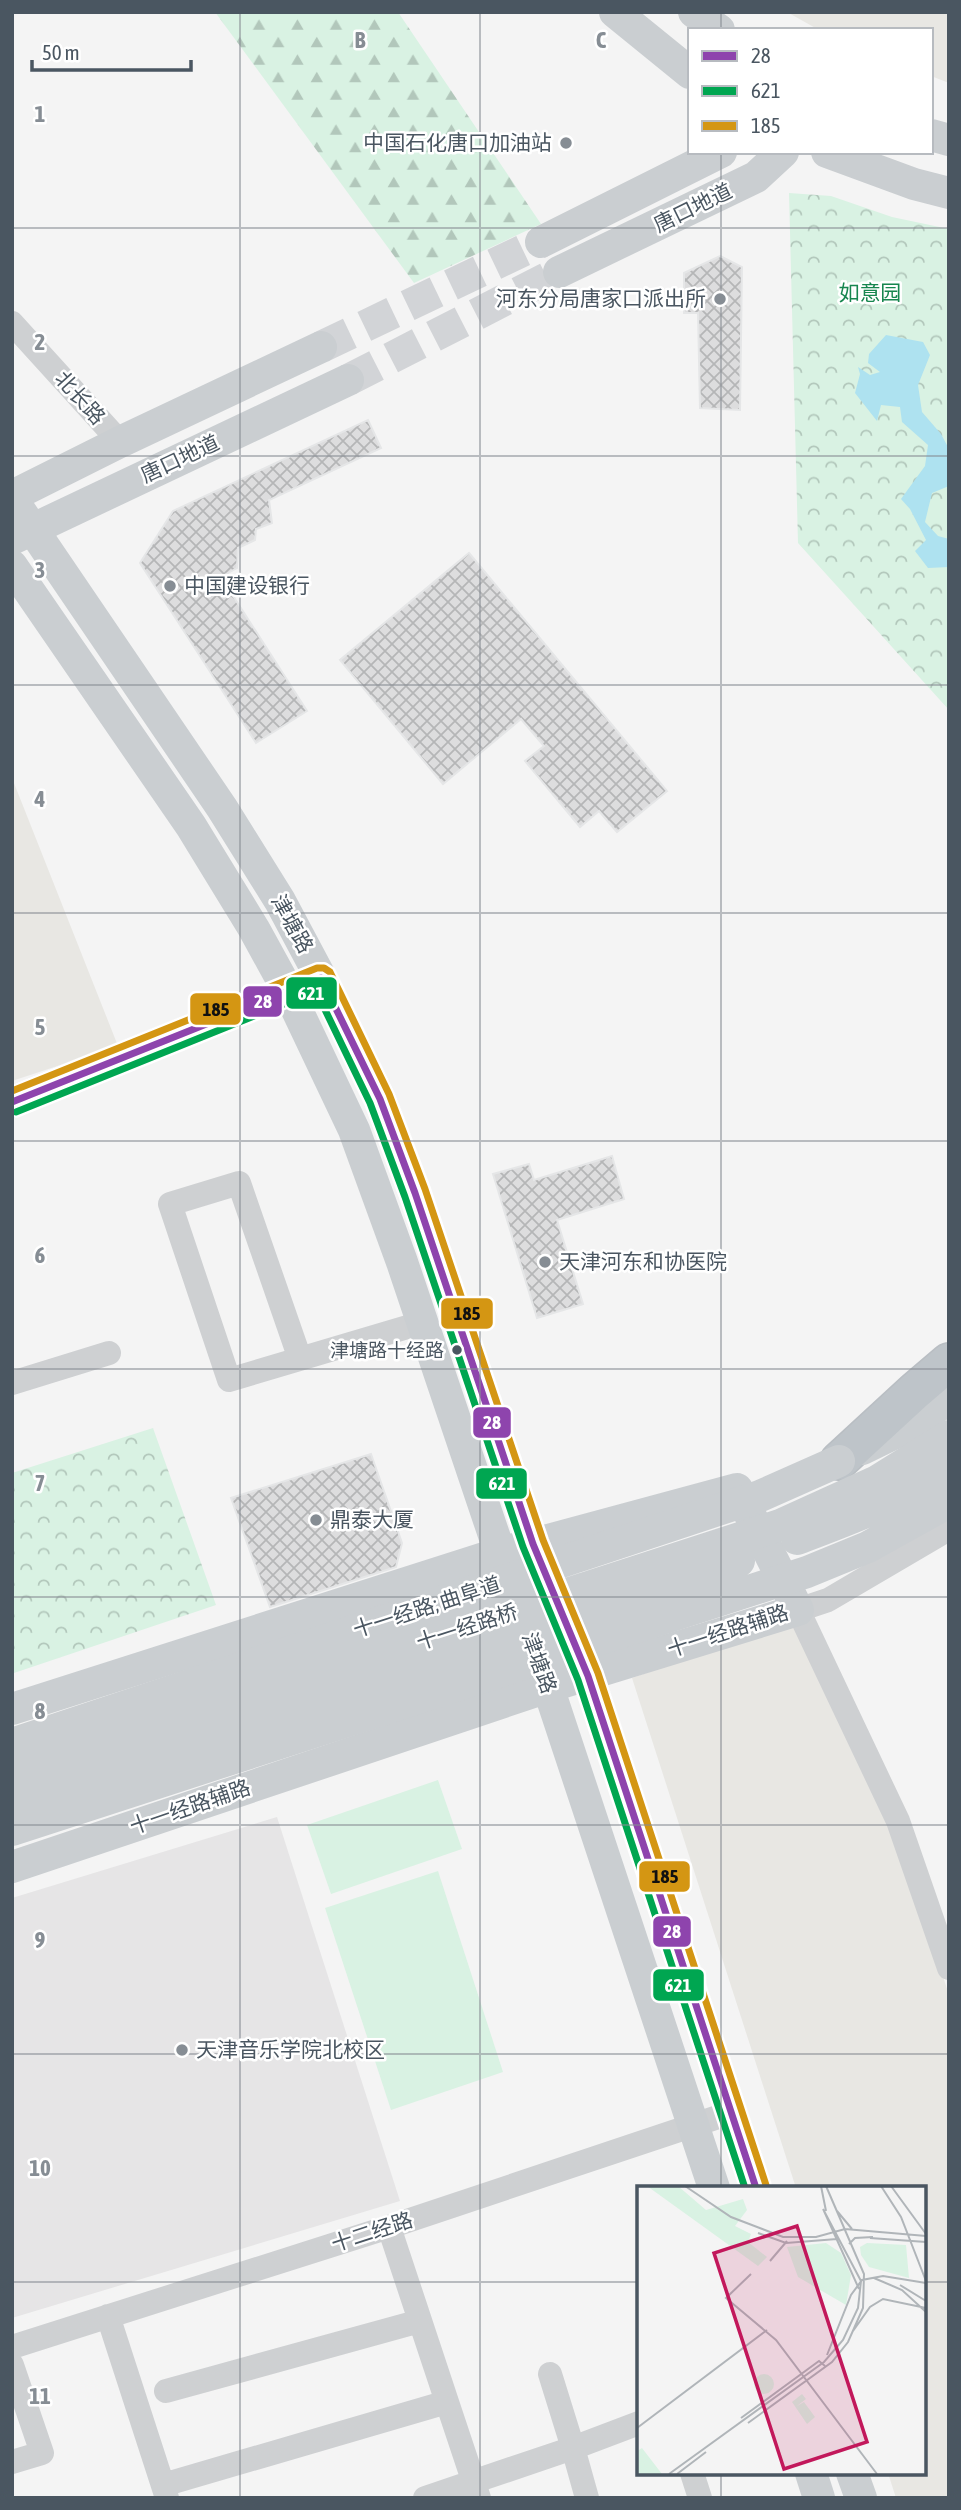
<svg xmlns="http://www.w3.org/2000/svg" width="961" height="2510" viewBox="0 0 961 2510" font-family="'Asap Condensed','Noto Sans SC',sans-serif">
<defs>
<pattern id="forest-firs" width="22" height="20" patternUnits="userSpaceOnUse" patternTransform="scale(1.75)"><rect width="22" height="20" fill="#d9f2e3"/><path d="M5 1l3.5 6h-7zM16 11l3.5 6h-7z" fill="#b2c7bb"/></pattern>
<pattern id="park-crowns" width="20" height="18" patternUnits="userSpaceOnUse" patternTransform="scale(1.75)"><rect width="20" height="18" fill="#d9f2e3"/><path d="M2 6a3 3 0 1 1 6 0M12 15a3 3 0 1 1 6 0" fill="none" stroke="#b2c7bb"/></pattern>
<pattern id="building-cross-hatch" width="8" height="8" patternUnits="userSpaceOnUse" patternTransform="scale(1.75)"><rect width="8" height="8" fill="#ddddde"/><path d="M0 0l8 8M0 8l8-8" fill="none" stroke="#b5b6b7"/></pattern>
</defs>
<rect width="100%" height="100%" fill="#f4f4f4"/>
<!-- commercial -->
<path fill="#e8e7e3" d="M787,12H949V83L931,76V30H819Z
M12,778L118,1046L12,1081Z
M813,1615L893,1823L949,1995V2498H896L888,2473H924V2188H796L632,1678Z"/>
<!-- education -->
<path fill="#e6e5e6" d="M277,1817L400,2201L12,2318V1898Z"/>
<!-- grass -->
<path fill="#d9f2e3" d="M438,1780L462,1849L331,1894L307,1825Z
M438,1871L503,2072L391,2110L325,1908Z"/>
<!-- forest -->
<path fill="url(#forest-firs)" d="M215,12H398L541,224L414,283Z"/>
<!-- park -->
<path fill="url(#park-crowns)" d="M789,193L831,196L892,217L949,229V710L798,543Z
M153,1428L216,1605L14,1673L12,1473Z"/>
<!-- water -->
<path fill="#aee2f0" d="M886,335L923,342L930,355L918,385L922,412L941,434L949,449V486L932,493L925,522L938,536L949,539V567L928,568L915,551L926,540L910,509L901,499L925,466L928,445L902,422L900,407L881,405L877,421L855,393L860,374L858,367L870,375L880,372L868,363L869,354Z"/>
<!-- building -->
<path fill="url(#building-cross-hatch)" stroke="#e5e6e7" stroke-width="2" d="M720,256L742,267L740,410L700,408L698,313H684V273Z
M368,420L381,448L269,500L272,523L256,529L255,540L238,548L237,568L221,577L307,711L256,743L140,563L173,511Z
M469,553L667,791L617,832L599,811L580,827L525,761L544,746L521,719L443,784L340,660Z
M612,1156L624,1199L557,1220L583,1304L537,1318L493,1174L529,1164L534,1180Z
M371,1454L402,1543L396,1567L270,1607L231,1498Z"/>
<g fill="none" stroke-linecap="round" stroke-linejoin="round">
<!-- major-tunnel -->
<path stroke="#d2d4d7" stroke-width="32" stroke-dasharray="32 16" stroke-linecap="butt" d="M321,347L541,242
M348,380L559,272"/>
<defs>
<path id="highway" d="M839,1461L915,1391L949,1362"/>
</defs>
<!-- highway casing -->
<use href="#highway" stroke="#b9bec3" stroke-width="40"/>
<!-- minor -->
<path stroke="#ced0d2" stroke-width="24" d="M12,323L120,442
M300,1359L239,1183L170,1204L229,1380L421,1323
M12,1383L109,1353
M949,1529L828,1600L798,1610L898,1821L949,1968
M389,2227L447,2402
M108,2316L167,2498
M12,2347L389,2227L730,2113
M12,2365L42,2453L12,2462
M550,2374L573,2448L639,2423
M166,2391L420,2321
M692,2473L700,2498
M163,2485L447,2402L479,2498
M425,2498L573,2448L587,2498"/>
<!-- major -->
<path stroke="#caced1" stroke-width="32" d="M615,12L690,73
M694,12L719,30
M931,135L949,140
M827,152L914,184L949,193
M541,242L721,152
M559,272L756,177L783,152
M12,496L120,442L321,347
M12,499L222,808L280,901L321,978L380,1099L415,1193L533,1544L588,1676L756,2188
M12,539L348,380
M12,566L191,826L254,929L288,991L354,1130L402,1262L500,1553L548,1687L714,2188
M12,1102L288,991
M862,1449L903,1429L949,1399
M12,1709L500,1553L737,1489L798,1610L548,1687L12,1867
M811,2473L819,2498
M852,2473L861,2498"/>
<!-- highway -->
<use href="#highway" stroke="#bec4c9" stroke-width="37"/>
<!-- major-bridge -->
<path stroke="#caced1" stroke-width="32" d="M797,1539C850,1519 903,1500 949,1466
M12,1744L760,1496L839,1461
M12,1774L780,1525L877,1481L949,1436
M12,1800L694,1578L739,1561
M12,1830L807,1572L868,1547L949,1502"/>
<defs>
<path id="bus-1" d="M12,1102L321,978L380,1099L415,1193L533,1544L588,1676L756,2188"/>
<path id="bus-2" d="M16,1112L316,991L370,1103L405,1197L523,1547L578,1680L745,2188"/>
<path id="bus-3" d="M12,1091L317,968H324L330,972L389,1094L425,1189L543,1540L598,1673L766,2185"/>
</defs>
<!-- bus-1 casing -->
<use href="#bus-1" stroke="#fff" stroke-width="12"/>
<!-- bus-2 casing -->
<use href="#bus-2" stroke="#fff" stroke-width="12"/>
<!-- bus-3 casing -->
<use href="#bus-3" stroke="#fff" stroke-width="12"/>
<!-- bus-1 -->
<use href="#bus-1" stroke="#8e44ad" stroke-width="7"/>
<!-- bus-2 -->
<use href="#bus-2" stroke="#00a651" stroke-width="7"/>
<!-- bus-3 -->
<use href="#bus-3" stroke="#d49613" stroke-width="7"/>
</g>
<!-- grid -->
<path fill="none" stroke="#868d94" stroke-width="2" stroke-opacity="0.55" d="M240,12V2498M480,12V2498M721,12V30M721,152V2188M12,228H949M12,456H949M12,685H949M12,913H949M12,1141H949M12,1369H949M12,1597H949M12,1825H949M12,2054H949M12,2282H639M924,2282H949M721,2473V2498"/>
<!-- markers -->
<g fill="#868d94" stroke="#fff" stroke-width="2.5">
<circle cx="566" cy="143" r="7"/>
<circle cx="720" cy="299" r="7"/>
<circle cx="170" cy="586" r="7"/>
<circle cx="545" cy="1262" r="7"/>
<circle cx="316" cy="1520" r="7"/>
<circle cx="182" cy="2050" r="7"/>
</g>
<circle fill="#4a5661" stroke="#fff" stroke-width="2.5" cx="457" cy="1350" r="6"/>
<g text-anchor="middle" stroke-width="5" stroke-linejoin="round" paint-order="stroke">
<!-- bus labels -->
<g font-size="19" fill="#4a5661" stroke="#fff" text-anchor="end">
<text x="444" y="1357">津塘路十经路</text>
</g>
<!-- poi labels -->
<g font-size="21" fill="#4a5661" stroke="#fff" text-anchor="start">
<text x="552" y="150" text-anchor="end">中国石化唐口加油站</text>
<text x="706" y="306" text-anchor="end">河东分局唐家口派出所</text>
<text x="184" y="593">中国建设银行</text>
<text x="559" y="1269">天津河东和协医院</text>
<text x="330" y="1527">鼎泰大厦</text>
<text x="196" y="2057">天津音乐学院北校区</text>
</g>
<!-- street labels -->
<g font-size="21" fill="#4a5661" stroke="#fff">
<text transform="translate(693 208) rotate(-26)" y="7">唐口地道</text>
<text transform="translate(80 398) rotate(48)" y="7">北长路</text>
<text transform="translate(180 459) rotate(-25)" y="7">唐口地道</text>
<text transform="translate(292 924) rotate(61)" y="7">津塘路</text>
<text transform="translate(427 1607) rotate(-18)" y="7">十一经路; 曲阜道</text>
<text transform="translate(467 1627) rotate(-18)" y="7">十一经路桥</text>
<text transform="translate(728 1631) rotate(-18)" y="7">十一经路辅路</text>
<text transform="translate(539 1663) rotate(70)" y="7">津塘路</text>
<text transform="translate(190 1807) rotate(-19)" y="7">十一经路辅路</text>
<text transform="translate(372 2232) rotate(-18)" y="7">十二经路</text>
</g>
<!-- park labels -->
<g font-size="21" fill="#17864f" stroke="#fff">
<text x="870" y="300">如意园</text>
</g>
</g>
<!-- overview -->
<g transform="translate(637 2186)">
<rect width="289" height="289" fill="#f4f4f4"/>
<path d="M165,208L169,213L160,220L167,216L178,231L170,238L155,216ZM5,262L25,288H0V265Z" fill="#d9f2e3"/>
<path d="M10,0H41L69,24L106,13L110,24L98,40L114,48L111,56L130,71L121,80Z" fill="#d9f2e3"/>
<path d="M189,57L204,67L214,89L209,119L161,91L150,61ZM230,57L269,59L272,92L232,81L224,69L223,61ZM117 198a10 10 0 1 1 20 0a10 10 0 1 1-20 0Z" fill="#d9f2e3"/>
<path fill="none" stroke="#b0b5b9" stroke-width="2" d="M48,0L94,31L146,51H179L208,43L289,50M184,0L189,25M244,0L264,31L289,95M254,0L289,48M187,25L222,103M200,25L215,43M121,47L149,57L200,53M233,52L289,56M212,58L218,52L236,51M133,75L150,55M114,88L89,112L139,154L240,288M237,92L265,104L289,126M263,99L289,115M216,145L233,121L246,113L289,122M190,169L214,109L225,94L246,90L289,97M104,232L182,175L188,180M111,237L195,176L211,156L226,122L227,88L189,0M0,242L130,144M32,288L187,176L206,154L221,122L224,95L186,23M40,288L69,266"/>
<path fill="#c2185b" fill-opacity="0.15" stroke="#c2185b" stroke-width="3.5" d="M160,40L230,256L147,283L77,67Z"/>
<rect width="289" height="289" fill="none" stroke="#4a5661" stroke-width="3.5"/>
</g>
<g font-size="23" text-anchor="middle" font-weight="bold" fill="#868d94" stroke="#fff" stroke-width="5" stroke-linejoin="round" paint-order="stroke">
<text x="360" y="48">B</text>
<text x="601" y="48">C</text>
<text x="40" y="122">1</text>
<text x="40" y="350">2</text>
<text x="40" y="578">3</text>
<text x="40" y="807">4</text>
<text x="40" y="1035">5</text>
<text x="40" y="1263">6</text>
<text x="40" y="1491">7</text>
<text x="40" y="1719">8</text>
<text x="40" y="1948">9</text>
<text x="40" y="2176">10</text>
<text x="40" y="2404">11</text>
</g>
<g stroke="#fff" stroke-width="2.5">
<rect x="285" y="976" width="53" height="34" rx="7" fill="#00a651"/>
<rect x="242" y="985" width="41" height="33" rx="7" fill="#8e44ad"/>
<rect x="189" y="992" width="53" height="34" rx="7" fill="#d49613"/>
<rect x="440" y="1297" width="54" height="33" rx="7" fill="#d49613"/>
<rect x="472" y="1406" width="40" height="33" rx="7" fill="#8e44ad"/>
<rect x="475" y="1467" width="53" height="33" rx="7" fill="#00a651"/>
<rect x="638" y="1860" width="53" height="33" rx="7" fill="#d49613"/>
<rect x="652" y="1915" width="40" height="33" rx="7" fill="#8e44ad"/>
<rect x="652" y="1968" width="53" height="34" rx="7" fill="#00a651"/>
</g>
<g font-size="19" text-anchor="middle" font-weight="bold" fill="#fff">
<text x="311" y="1000">621</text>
<text x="263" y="1008">28</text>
<text x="492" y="1429">28</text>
<text x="502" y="1490">621</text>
<text x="672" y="1938">28</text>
<text x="678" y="1992">621</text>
</g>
<g font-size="19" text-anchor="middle" font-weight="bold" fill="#111">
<text x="216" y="1016">185</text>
<text x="467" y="1320">185</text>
<text x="665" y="1883">185</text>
</g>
<!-- border -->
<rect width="961" height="2510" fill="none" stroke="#4a5661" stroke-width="28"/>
<!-- legend -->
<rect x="688" y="28" width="245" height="126" fill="#ffffff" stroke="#b7bbc0" stroke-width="2"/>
<rect x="702" y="51" width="35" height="10" fill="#8e44ad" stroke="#b7bbc0" stroke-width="2"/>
<text x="751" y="63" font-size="21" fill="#4a5661">28</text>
<rect x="702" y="86" width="35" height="10" fill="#00a651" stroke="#b7bbc0" stroke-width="2"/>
<text x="751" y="98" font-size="21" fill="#4a5661">621</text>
<rect x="702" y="121" width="35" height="10" fill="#d49613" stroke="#b7bbc0" stroke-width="2"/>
<text x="751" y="133" font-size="21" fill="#4a5661">185</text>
<!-- scale -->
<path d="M32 60v10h159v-10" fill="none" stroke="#4a5661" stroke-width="3.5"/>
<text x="42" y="60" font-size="21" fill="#4a5661" stroke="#ffffff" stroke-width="5" paint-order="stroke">50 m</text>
</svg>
